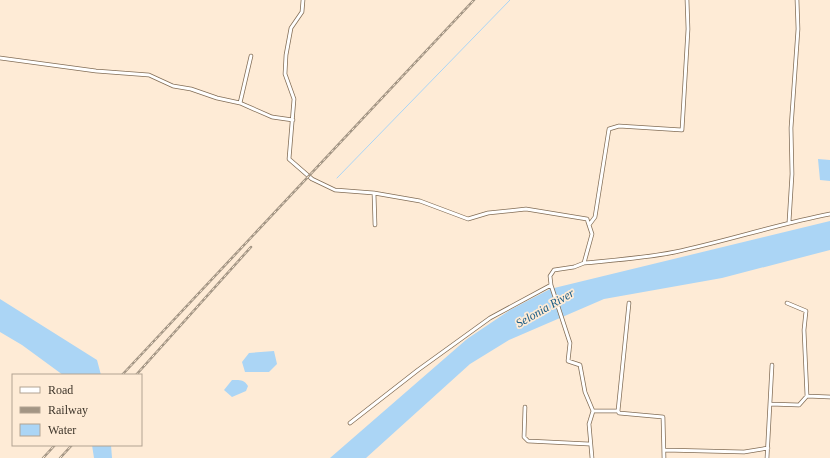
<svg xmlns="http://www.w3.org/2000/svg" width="830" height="458" viewBox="0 0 830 458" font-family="'Times New Roman',serif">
<rect width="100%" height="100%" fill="#feebd6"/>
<!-- water -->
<path fill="#abd5f5" d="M818,159L830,160V181L820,180Z
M830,221V250L722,278L604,299L509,340L470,364L366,458H330L467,339L510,310L550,289Z
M0,299L97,360L101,375H63L22,345L0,332Z
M274,351L277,364L269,372H245L242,362L249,353Z
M232,380C239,380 244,379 248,386L246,391L232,397L224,390Z
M92,445H111L112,458H94Z"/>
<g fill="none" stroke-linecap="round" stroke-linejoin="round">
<!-- stream -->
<path stroke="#abd5f5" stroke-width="1" d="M337,178L510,0"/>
<defs>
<path id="street" d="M303,0L302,12L291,28L286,55L285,74L294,99L289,159L312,179L335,190L374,193L420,201L468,219L488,213L526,209L587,219L592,234L584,263L574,267L554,270L550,276L551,285L570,343L568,361L580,365L585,392L593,411L589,424L592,458
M0,58L96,71L149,75L173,86L191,89L217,98L240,103L272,117L293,120
M240,103L251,56
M374,193L375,225
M789,222L792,174L791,128L798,29L797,0
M589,225L595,217L609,129L619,126L682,130L688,29L687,0
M584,263C615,260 645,258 675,252C727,241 778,224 830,214
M629,303L618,411L619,413L663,417L664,458
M807,396L830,397
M770,404L799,405L807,396L804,330L806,311L787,303
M525,407L524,437L528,441L589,444
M593,411H618
M350,423L418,370L490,318L551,285
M665,450L744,452L768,448
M767,458L772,365"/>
</defs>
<!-- street casing -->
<use href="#street" stroke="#826d56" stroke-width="4.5"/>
<!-- street -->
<use href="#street" stroke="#fff" stroke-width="3"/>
<defs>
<path id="rail" d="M122,375L474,0
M136,375L251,247
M43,458L55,445
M60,458L72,445"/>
</defs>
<!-- rail casing -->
<use href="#rail" stroke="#a39584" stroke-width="2.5"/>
<!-- rail -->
<use href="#rail" stroke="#feebd6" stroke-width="1" stroke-dasharray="3" stroke-linecap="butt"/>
</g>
<g text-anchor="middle" stroke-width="3.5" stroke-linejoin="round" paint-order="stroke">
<!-- water labels -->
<g font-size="12" font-style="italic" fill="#1a5c85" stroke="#feebd6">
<text transform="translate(545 308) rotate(-30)" y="4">Selonia River</text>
</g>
</g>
<!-- legend -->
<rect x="12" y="374" width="130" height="72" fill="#feebd6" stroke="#b2a392"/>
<rect x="20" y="387" width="20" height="6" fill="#ffffff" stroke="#b2a392"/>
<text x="48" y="394" font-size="12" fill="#3f362b">Road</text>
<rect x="20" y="407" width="20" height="6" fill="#a39584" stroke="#b2a392"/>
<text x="48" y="414" font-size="12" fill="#3f362b">Railway</text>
<rect x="20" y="424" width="20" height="12" fill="#abd5f5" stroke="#b2a392"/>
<text x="48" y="434" font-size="12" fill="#3f362b">Water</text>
</svg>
